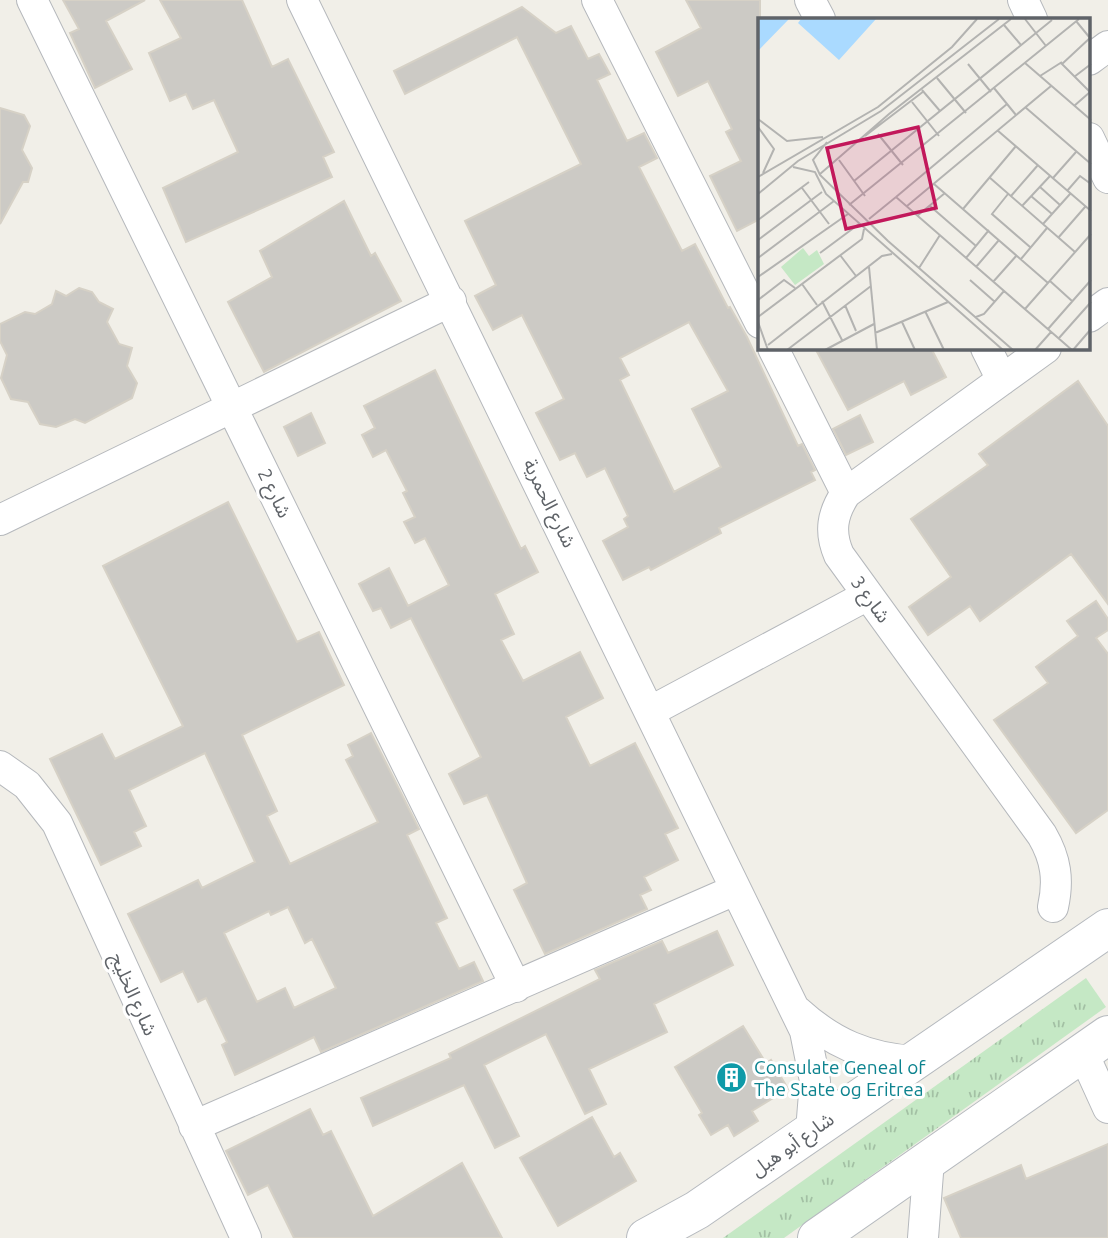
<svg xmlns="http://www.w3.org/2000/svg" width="1108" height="1238" viewBox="0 0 1108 1238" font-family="Ubuntu,'Noto Sans Arabic',sans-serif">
<defs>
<pattern id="grass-tufts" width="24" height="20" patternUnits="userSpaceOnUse" patternTransform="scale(1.75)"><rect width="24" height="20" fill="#c5e8c5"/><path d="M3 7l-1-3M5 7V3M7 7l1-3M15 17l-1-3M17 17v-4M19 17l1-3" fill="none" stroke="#a3c0a4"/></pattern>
</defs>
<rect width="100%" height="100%" fill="#f1efe8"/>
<!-- grass -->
<path fill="url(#grass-tufts)" d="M1086,978L1106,1007L784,1238H723Z"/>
<!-- building -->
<path fill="#cccac5" stroke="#d6d1c6" stroke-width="2" fill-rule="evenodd" d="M63,0H145L106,21L132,69L95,88L70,33L79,29Z
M160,0H242L272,67L288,59L334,152L323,157L332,177L186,242L163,188L238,152L214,100L193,109L186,94L170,101L149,53L181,38Z
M686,0H760V219L737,231L710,176L741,161L726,132L732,129L708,81L678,96L656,52L701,28Z
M522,7L556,33L571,26L588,59L599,54L610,74L597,80L627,141L644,133L657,158L639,167L682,251L695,244L728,308L730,307L747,337L798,446L802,444L815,470L811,472L815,480L719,528L721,533L651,570L649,567L623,580L603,541L628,527L624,519L628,516L605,468L587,477L575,453L560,460L536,413L564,399L522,315L493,330L475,296L496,285L465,221L581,164L517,37L405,94L394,71ZM689,322L728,391L692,409L721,467L674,492L620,380L629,375L620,358Z
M0,108L24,115L30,126L22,150L32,168L28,182H23L0,224Z
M344,201L371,256L375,253L401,301L264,372L228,302L272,277L260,251Z
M79,288L92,292L99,302L113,309L107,322L119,344L132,348L127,366L137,383L132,398L85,423L75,419L56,427L40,424L28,402L11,399L1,378L7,355L0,341V324L25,312L35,314L52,304L56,291L66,296Z
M815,348H931L946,377L911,395L904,381L848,410Z
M435,370L521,549L525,546L538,572L495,594L514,634L501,640L523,681L580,652L603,698L566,717L590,766L635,743L678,828L665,834L678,860L644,877L651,890L640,895L647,909L545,954L514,890L527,883L487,795L464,804L449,774L481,757L411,618L391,628L381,608L373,611L359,584L389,568L408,606L449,585L425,538L415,543L404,522L415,517L403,493L407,491L386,450L373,457L362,435L375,428L364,406Z
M1078,381L1108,426V604L1071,554L980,621L970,606L928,635L909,607L951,577L911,519L988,465L979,454Z
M311,413L325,443L298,456L284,427Z
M860,415L873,442L846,455L833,429Z
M228,502L297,642L319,632L344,685L242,735L277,811L267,816L290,864L378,822L346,760L353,756L348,745L371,733L419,829L407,835L447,918L436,923L459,969L474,962L483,981L321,1052L314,1037L235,1075L222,1045L227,1042L206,998L198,1002L183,971L161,982L128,914L198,880L202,888L255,862L205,753L129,790L146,826L134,832L141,846L101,865L50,759L102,734L115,759L183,726L103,566ZM288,907L305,943L312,939L336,988L294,1008L285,988L257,1002L224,933L269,911L271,915Z
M1096,601L1108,619V630L1096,638L1108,654V810L1076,833L994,720L1048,683L1036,667L1078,636L1067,621Z
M717,931L733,965L654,1004L667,1032L589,1069L606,1104L585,1114L546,1034L484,1065L519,1136L495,1148L464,1085L373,1126L361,1098L451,1058L449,1054L600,979L595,970L662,941L668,953Z
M743,1026L766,1063L771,1060L788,1089L752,1111L758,1121L734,1136L728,1125L711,1135L699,1115L702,1113L675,1067Z
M310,1109L323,1135L331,1131L373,1216L462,1163L502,1238H294L268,1185L248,1195L226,1151Z
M592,1117L614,1157L620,1153L636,1181L558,1226L520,1158Z
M1108,1144V1238H961L944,1198L1021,1165L1026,1179Z"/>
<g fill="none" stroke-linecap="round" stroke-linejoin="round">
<defs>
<path id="street" d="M32,0L516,987
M302,0L805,1031L815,1081L811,1131
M597,0L760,323
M810,0L820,19
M1023,0L1032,19
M1089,60L1108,46
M1089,138L1108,178
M1089,317L1108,303
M773,348L846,493
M986,348L1002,380
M1046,348L846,493C832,514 829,532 839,555L1042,835C1056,859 1059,880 1053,907
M0,520L451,301
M651,711L868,595
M0,766L27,785L57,823L246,1238
M797,1011C832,1043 867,1058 914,1061
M1083,1053L1108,1108
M194,1126L735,890
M923,1238L929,1160"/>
<path id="secondary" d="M646,1238L697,1210L1108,928
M817,1238L1108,1035"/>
</defs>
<!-- street casing -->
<use href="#street" stroke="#b5b8bc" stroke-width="32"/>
<!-- secondary casing -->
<use href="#secondary" stroke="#b6babf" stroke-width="40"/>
<!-- street -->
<use href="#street" stroke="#fff" stroke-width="30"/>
<!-- secondary -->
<use href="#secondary" stroke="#fff" stroke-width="38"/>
</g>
<!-- icons -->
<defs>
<symbol id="building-disc" viewBox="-11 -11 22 22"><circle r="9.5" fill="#0f9aa8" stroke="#fff"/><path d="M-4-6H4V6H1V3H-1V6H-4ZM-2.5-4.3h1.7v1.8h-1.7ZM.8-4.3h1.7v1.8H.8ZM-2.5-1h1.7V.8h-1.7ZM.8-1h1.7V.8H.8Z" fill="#fff"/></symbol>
</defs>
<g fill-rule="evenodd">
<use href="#building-disc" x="714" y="1060" width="35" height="35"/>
</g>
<g text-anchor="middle" stroke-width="6" stroke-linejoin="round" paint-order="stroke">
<!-- street labels -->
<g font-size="19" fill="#5f6368" stroke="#fff">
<text transform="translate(275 493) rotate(64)" y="7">شارع 2</text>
<text transform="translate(550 503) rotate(64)" y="7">شارع الحمرية</text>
<text transform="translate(871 599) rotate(54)" y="7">شارع 3</text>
<text transform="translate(134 994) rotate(66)" y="7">شارع الخليج</text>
<text transform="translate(792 1144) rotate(-35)" y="7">شارع أبو هيل</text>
</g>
<!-- culture labels -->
<g font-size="19" fill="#0d838f" stroke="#fff" text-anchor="start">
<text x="754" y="1074">Consulate Geneal of<tspan x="754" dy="22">The State og Eritrea</tspan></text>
</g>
</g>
<!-- overview -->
<g transform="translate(758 18)">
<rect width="332" height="332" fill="#f1efe8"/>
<path d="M45,230L51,238L59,232L66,246L37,267L23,249Z" fill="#c5e8c5"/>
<path d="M0,1H31L0,33ZM43,1H118L81,42L40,5Z" fill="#aadaff"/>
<path fill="none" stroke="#b3b3b1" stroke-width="2" d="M267,1L288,28M318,3L332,20M246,7L263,27M267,45L333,102M210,46L233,74M282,58L304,44M316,59L333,46M179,60L208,95M236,70L258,97M164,72L182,93M332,74L304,46L333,19M154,84L181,118M316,88L332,74M267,89L333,146M0,101L29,123L65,119M0,109L16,131L5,155M239,112L333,193M120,116L145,147M107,118L166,73M69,124L55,142L62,157L130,223L255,332M81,142L107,178M35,149L57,154L68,176L245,332M62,156L131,96L253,1M0,159L120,89L194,29L219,1M231,159L317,234M295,160L318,134M96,163L294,2M176,166L290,265M282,169L302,187M44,170L71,206M309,173L322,158L333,166M0,176L40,143L123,93L241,1M250,176L234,196L272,229M253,178L280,147M273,178L294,196M138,179L249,86M91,187L321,1M149,188L293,68M172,188L218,228M264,188L292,158M205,191L258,128M159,198L187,175M111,201L138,179L314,332M0,202L51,164M285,206L312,176M300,220L327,189M0,222L64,174M62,235L101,206M82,237L98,258M0,240L76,183M208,240L231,212M263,241L289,210M111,249L119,332M218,249L241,222M161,250L182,217M0,259L90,196M212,262L237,284M292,263L314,283M235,264L259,237M44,266L59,287M0,282L26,262L37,270M64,283L84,322M87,287L98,313M267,291L333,216M167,293L186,332M0,299L104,221L106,211M218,299L226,296L246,273M0,304L10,332M144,304L157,332M290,311L333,262M117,315L190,284M301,320L333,284M10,327L124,238L134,236M29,332L113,268M67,332L116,306M277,332L293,314M315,332L333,311"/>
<path fill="#c2185b" fill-opacity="0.15" stroke="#c2185b" stroke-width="3.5" d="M160,109L178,190L88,211L69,130Z"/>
<rect width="332" height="332" fill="none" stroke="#5f6368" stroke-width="3.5"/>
</g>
</svg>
